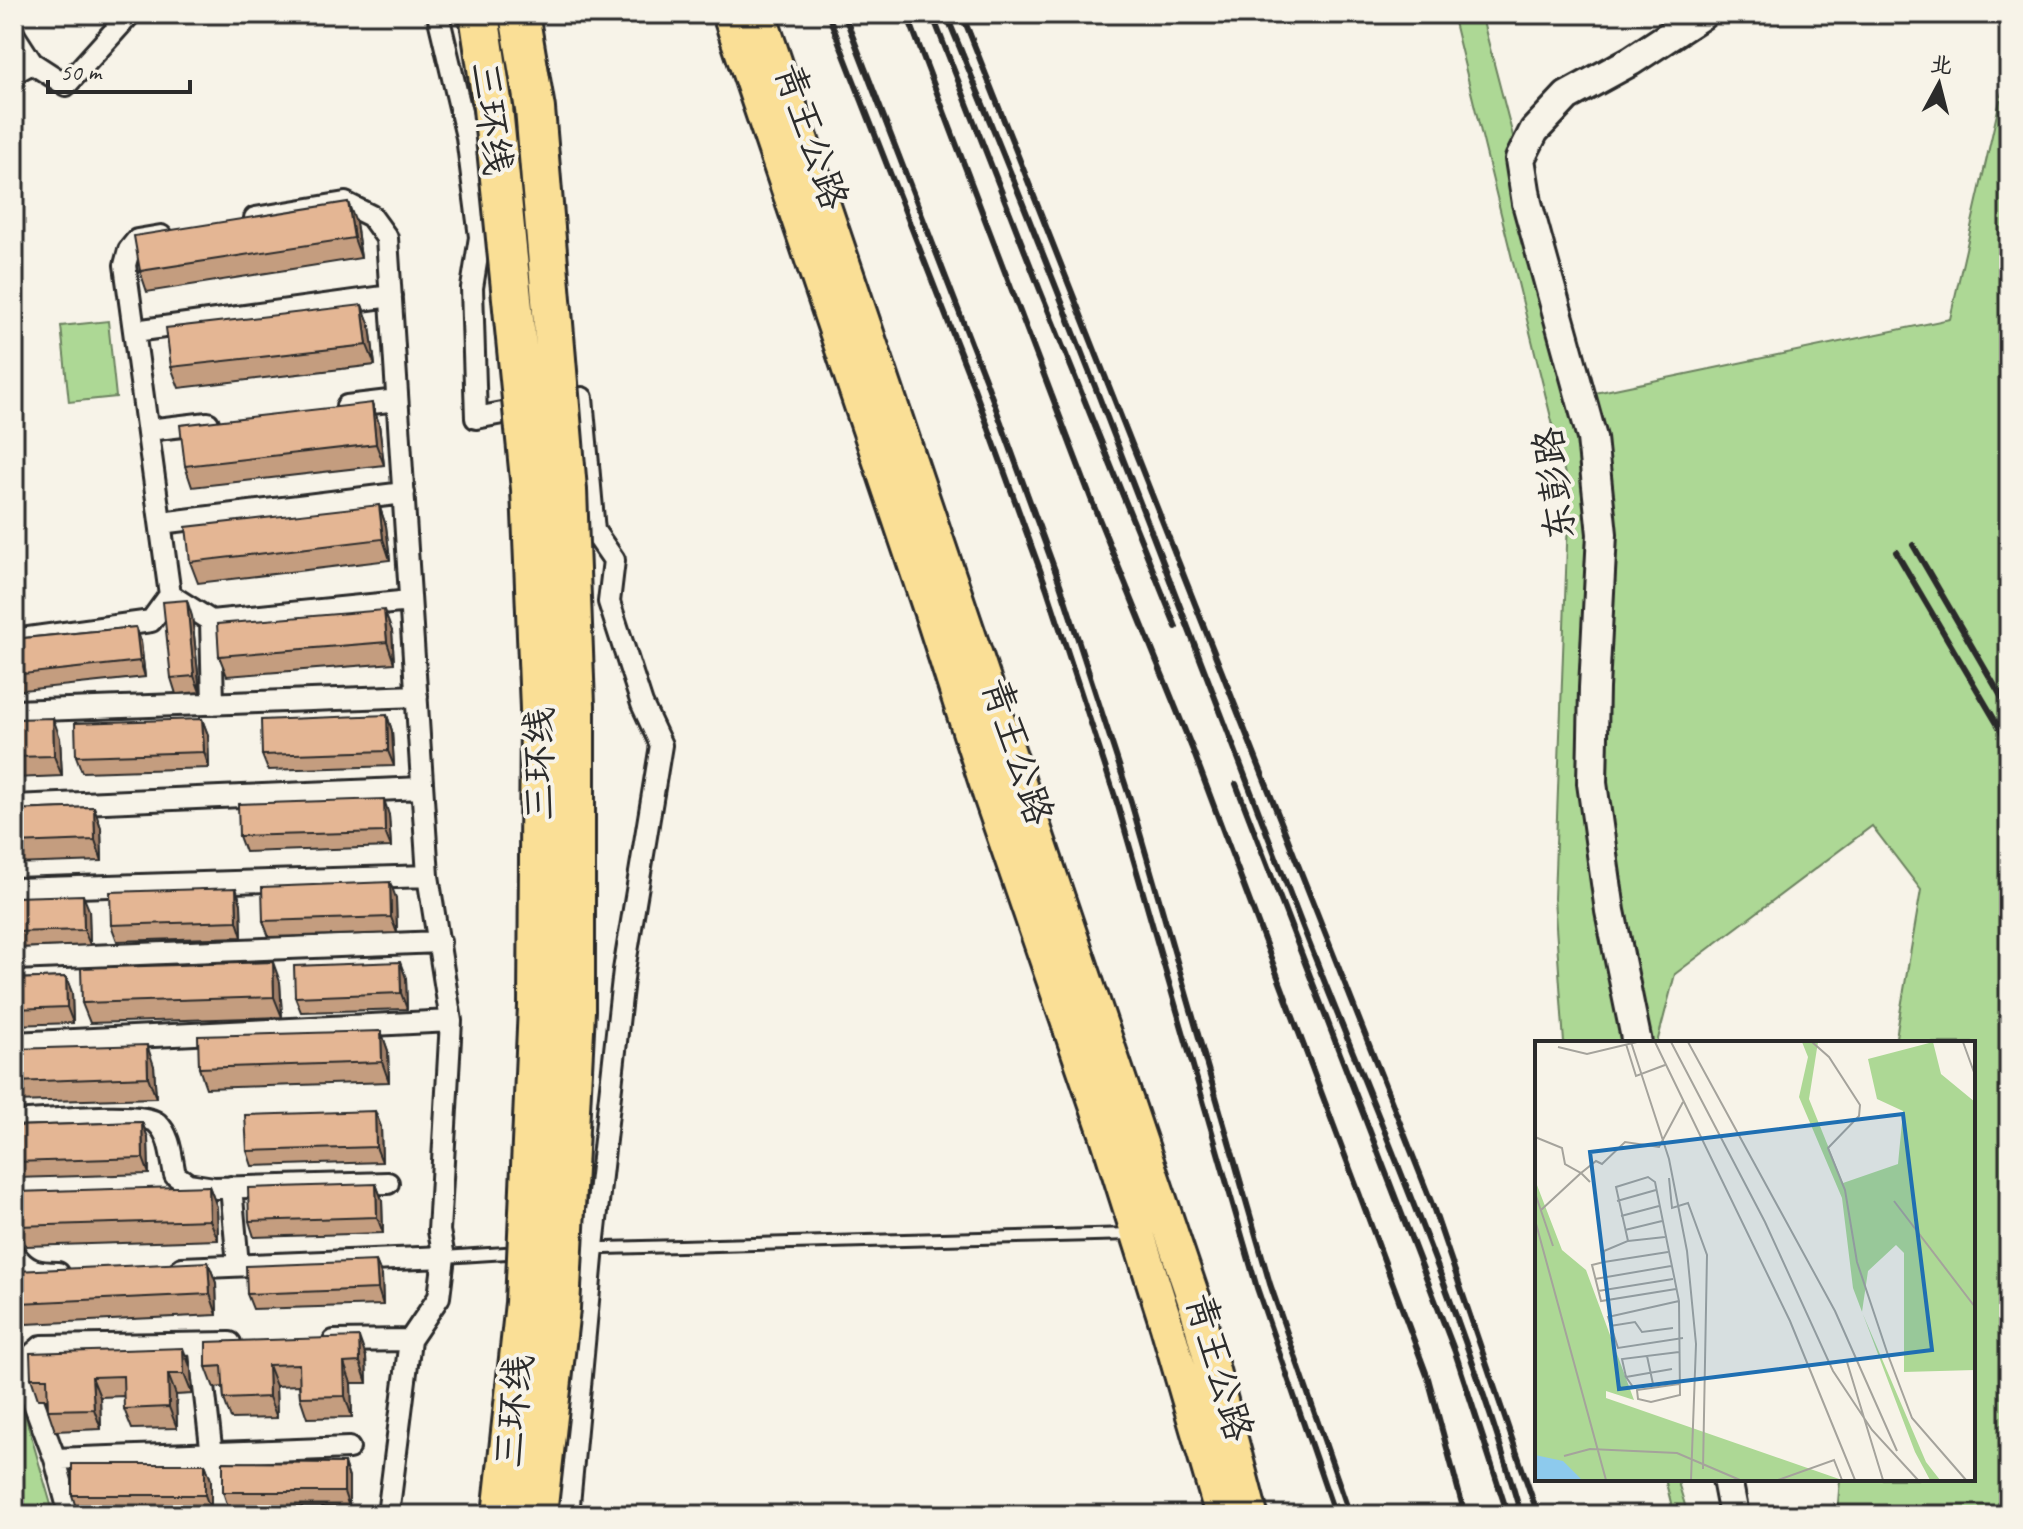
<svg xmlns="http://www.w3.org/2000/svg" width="2023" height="1529" viewBox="0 0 2023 1529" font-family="Caveat,'LXGW WenKai TC',sans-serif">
<rect width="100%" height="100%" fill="#f7f3e8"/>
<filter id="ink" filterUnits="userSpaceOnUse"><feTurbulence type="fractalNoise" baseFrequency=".0125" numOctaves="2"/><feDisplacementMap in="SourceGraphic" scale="16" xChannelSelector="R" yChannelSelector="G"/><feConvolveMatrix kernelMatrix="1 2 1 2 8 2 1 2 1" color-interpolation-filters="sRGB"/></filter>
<g filter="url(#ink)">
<!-- green -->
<path fill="#add895" stroke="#6c8260" stroke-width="2" d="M1452,14H1481L1581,396L1950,319L2009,61V1515H1837L1840,1479H1973V1043H1895L1921,890L1872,826L1675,974L1657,1043H1564L1554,898L1569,491Z
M108,321L116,397L69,402L61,326Z
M14,1377L54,1515H14Z
M1665,1479H1677L1688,1515H1674Z"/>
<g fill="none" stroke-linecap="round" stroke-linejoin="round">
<defs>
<path id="lane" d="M568,1249L1132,1234
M444,1257L521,1252"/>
<path id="street" d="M439,19L467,137L480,237L472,288L476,418L582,398L594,531L614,560L609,602L642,704L661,745L624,970L593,1247L568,1515
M14,35L32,63
M14,73L32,63L66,85L130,14
M255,218L345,203L371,216L387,238L428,876L451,1021L439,1231L444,1257L439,1297L410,1340L388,1515
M135,331L391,296
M347,406L397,400
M148,430L208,423
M161,523L404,493
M170,595L211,621L410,601
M211,621L213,704
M14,640L151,621L170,595L125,265L129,250L137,240L161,236
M14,711L417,696
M14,806L422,788
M14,889L428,876
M14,959L440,942
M14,1043L451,1021
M14,1122C39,1121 142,1110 157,1123C171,1136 171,1157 175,1175L188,1184L214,1188L388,1183
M231,1187L238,1265
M14,1254C27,1271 37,1273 58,1273
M182,1268L444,1257
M334,1341L410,1340
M199,1344L219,1515
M55,1459L26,1382L27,1359L42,1346L230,1343
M70,1515L55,1459L349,1448"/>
<path id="secondary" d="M1637,1043L1610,911L1592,783L1594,688L1602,534L1592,438L1527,203L1520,159L1534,131L1567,96L1631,61L1703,14
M1727,1479L1734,1515"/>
<path id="primary" d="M729,14L932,616L991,799L1107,1136L1167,1326L1222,1515
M759,14L1196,1306L1251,1515"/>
</defs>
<!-- lane casing -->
<use href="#lane" stroke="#2b2b2b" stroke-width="16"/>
<!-- street casing -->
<use href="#street" stroke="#2b2b2b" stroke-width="26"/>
<!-- secondary casing -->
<use href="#secondary" stroke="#2b2b2b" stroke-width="34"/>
<!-- primary casing -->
<use href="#primary" stroke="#2b2b2b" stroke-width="38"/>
<!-- lane -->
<use href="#lane" stroke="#f7f3e8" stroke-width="10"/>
<!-- street -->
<use href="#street" stroke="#f7f3e8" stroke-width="20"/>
<!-- secondary -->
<use href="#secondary" stroke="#f7f3e8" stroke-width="28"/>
<!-- primary -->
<use href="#primary" stroke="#fadf96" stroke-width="32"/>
<!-- rail -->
<path stroke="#2b2b2b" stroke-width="6" d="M828,14L974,388L1047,589L1118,806L1257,1288L1335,1515
M844,14L987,384L1060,584L1131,802L1270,1284L1350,1515
M907,14L1093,504L1194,753L1359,1193L1428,1378L1465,1515
M932,14L1040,290L1176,627
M946,14C1069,312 1183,615 1299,917C1376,1115 1463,1310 1521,1515
M962,14L1432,1204L1538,1515
M1913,545L2009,710
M1896,552L2009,744
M1236,784L1455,1352L1508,1515"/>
<defs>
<path id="highway-bridge" d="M479,14L493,108L531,489L540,709L538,1006L525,1303L502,1515
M519,14L535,109L567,490L575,705V1010L560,1308L537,1515"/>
</defs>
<!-- highway-bridge casing -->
<use href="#highway-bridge" stroke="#2b2b2b" stroke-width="44" stroke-linecap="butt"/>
<!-- highway-bridge -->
<use href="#highway-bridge" stroke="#fadf96" stroke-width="38"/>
</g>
<!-- wall -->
<path fill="#c49d7f" stroke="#2b2b2b" stroke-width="2" d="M356,223L361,258L147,292L140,271Z
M362,305L370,326L375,365L179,388L171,367Z
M372,403L379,424L384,465L192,487L185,466Z
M379,505L386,526L390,560L198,583L190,562Z
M192,616L200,692L176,694L171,678Z
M136,627L141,642L145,677L14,691V639Z
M392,631L394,663L227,676L219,656Z
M387,715L392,731L394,766L268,770L262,755Z
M14,719L60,738L62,776L14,778Z
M202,719L208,735L209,768L82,772L76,756Z
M94,807L101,828L102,861L14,864V810Z
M389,815L391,847L245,852L239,836Z
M236,888L241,904L242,937L117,941L111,925Z
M14,897L89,910L90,945L14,948Z
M396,898L397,933L269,937L263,921Z
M66,977L72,993L73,1023L14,1025V979Z
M406,978L407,1009L301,1012L295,997Z
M280,982L282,1017L90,1023L82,1003Z
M381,1031L388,1051L389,1082L206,1088L199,1068Z
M14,1049L154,1066L156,1098L14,1102Z
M375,1111L381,1127L382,1162L252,1166L247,1151Z
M142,1122L148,1138L149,1174L16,1178L14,1172V1126Z
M376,1184L382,1200L383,1233L254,1237L249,1221Z
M209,1186L217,1207L218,1240L26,1246L18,1226Z
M376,1261L382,1276L383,1305L253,1309L247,1294Z
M208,1262L216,1283L217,1315L26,1324L19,1303Z
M366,1357L367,1383H351L352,1417L307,1418L300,1397L299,1385L276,1386L277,1418L231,1419L224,1399L223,1387L214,1388L206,1367Z
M191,1369L192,1394L176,1395L177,1428L132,1429L124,1409V1396L100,1397L101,1429L55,1431L48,1410L47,1399H38L31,1378Z
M344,1463L349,1478V1507H228L223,1492Z
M205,1464L211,1480V1511H77L72,1495Z"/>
<!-- shaded-wall -->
<path fill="#a07f68" stroke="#2b2b2b" stroke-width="2" d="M348,202L356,223L361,258L354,238Z
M362,305L370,326L375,365L367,345Z
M372,403L379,424L384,465L376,444Z
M379,505L386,526L390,560L383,539Z
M187,600L192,616L200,692L194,676Z
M384,610L392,631L394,663L387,642Z
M136,627L141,642L145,677L140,661Z
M387,715L392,731L394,766L388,751Z
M53,718L60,738L62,776L54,756Z
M202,719L208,735L209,768L204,752Z
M384,799L389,815L391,847L385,832Z
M94,807L101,828L102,861L95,840Z
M390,882L396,898L397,933L391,917Z
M236,888L241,904L242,937L237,921Z
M83,895L89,910L90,945L84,930Z
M273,962L280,982L282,1017L274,997Z
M400,962L406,978L407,1009L401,993Z
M66,977L72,993L73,1023L67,1007Z
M381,1031L388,1051L389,1082L382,1062Z
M147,1045L154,1066L156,1098L148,1077Z
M375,1111L381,1127L382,1162L376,1147Z
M142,1122L148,1138L149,1174L143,1158Z
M376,1184L382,1200L383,1233L377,1217Z
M209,1186L217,1207L218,1240L210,1220Z
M376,1261L382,1276L383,1305L378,1289Z
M208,1262L216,1283L217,1315L210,1294Z
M359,1337L366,1357L367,1383L360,1362Z
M183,1348L191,1369L192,1394L184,1374Z
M344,1363L351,1383L352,1417L345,1396Z
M268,1365L276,1386L277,1418L269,1397Z
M168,1374L176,1395L177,1428L169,1407Z
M92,1377L100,1397L101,1429L94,1409Z
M344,1463L349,1478V1507L344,1492Z
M205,1464L211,1480V1511L205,1495Z"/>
<!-- building -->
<path fill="#e4b694" stroke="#2b2b2b" stroke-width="2" d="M348,202L354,238L140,271L134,236Z
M362,305L367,345L171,367L166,328Z
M372,403L376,444L185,466L180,425Z
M379,505L383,539L190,562L186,527Z
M187,600L194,676L171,678L163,602Z
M384,610L387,642L219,656L217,624Z
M136,627L140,661L14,675V639Z
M387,715L388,751L262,755L261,720Z
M53,718L54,756L14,757V719Z
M202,719L204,752L76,756L75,723Z
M384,799L385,832L239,836L238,804Z
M94,807L95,840L14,843V810Z
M390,882L391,917L263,921L262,887Z
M236,888L237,921L111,925L110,892Z
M83,895L84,930L14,932V897Z
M273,962L274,997L82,1003L81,968Z
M400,962L401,993L295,997L294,966Z
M66,977L67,1007L14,1009V979Z
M381,1031L382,1062L199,1068L198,1036Z
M147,1045L148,1077L14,1082V1049Z
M375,1111L376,1147L247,1151L245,1115Z
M142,1122L143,1158L14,1162V1126Z
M376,1184L377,1217L249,1221L248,1188Z
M209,1186L210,1220L18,1226L17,1192Z
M376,1261L378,1289L247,1294L246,1266Z
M208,1262L210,1294L19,1303L17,1271Z
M359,1337L360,1362L344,1363L345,1396L300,1397L299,1364L268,1365L269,1397L224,1399L222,1366L206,1367V1342Z
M183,1348L184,1374H168L169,1407L124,1409L123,1376L92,1377L94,1409L48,1410L47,1378H31L30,1353Z
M223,1462L344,1463V1492H223Z
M72,1464H205V1495H72Z"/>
</g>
<g text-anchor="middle" stroke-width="8" stroke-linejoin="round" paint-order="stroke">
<!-- street labels -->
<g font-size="38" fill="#2b2b2b" stroke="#f7f3e8">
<text transform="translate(492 118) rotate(83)" y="13">三环线</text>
<text transform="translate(812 136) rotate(71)" y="13">青王公路</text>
<text transform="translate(1554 484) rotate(-97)" y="13">东彭路</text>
<text transform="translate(1018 751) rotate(72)" y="13">青王公路</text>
<text transform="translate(539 764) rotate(-90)" y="13">三环线</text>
<text transform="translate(1220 1367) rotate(74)" y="13">青王公路</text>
<text transform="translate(513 1411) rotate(-84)" y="13">三环线</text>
</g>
</g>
<!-- overview -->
<g transform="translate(1535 1041)">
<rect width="440" height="440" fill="#f7f3e8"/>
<path d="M267,1H283L274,58L308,142L363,123L368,70L342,58L333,18L398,1L406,33L440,61V329L369,331V212L361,204L333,230L327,271L391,421L405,439H395L380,411L318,247L307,157L264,56L273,16ZM0,139L27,209L51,229L99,359L71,350V357L307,439H0Z" fill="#add895"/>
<path d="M0,414L28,420L47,439H0Z" fill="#8dcaed"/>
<path fill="none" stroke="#a5a39c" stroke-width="2" d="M96,1L134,118L152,210L161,303L156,439M120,1L255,280L320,439M136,1L230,181L298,330L337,389L383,439M153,1L300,270L362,410M277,1L294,16L325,64L324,75L293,107L310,149L322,221L353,314L377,377L431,439M428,1L440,34M91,3L101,35L130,24M23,6L52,13L102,1M0,96L27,107L30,123L46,132L61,120L67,123L90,101L124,106L148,61M134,137L137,167L153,162L172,214L168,428M0,152L18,205M82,160L121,149M359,160L440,266M6,169L46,132L55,141M86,175L124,165M0,179L71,439M90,189L127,180M93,200L130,196M69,221L133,211M60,238L136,225M141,248L66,260L57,224L69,221V210L93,200L81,146L113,136L120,141L144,260L145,354L116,361L103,358L102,349L144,343M63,250L138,238M144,260L73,276L83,307L148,297M75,285L100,281L107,291L138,287M112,315L118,343M312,321L348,439M137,328L91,336L98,346L143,340M91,336L87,318L144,311M29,415L55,408L142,412L205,439M243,439L299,419L307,439"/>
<path fill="#1f6fb2" fill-opacity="0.15" stroke="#1f6fb2" stroke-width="4" d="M368,73L397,309L84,348L55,111Z"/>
<rect width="440" height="440" fill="none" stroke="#2b2b2b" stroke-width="4"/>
</g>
<!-- margin -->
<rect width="2023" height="1529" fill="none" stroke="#f7f3e8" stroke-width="48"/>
<rect x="24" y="24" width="1975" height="1481" fill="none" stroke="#2b2b2b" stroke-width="3" filter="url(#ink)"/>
<!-- north arrow -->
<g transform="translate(1939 84) rotate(7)" stroke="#f7f3e8" stroke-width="6" paint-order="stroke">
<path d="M0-6L14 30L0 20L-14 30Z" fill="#2b2b2b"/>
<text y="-12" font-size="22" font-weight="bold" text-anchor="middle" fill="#2b2b2b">北</text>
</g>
<!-- scale -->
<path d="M48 80v12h142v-12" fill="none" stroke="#2b2b2b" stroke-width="4"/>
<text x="60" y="80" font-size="24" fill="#2b2b2b" stroke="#f7f3e8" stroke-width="6" paint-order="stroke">50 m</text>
</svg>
